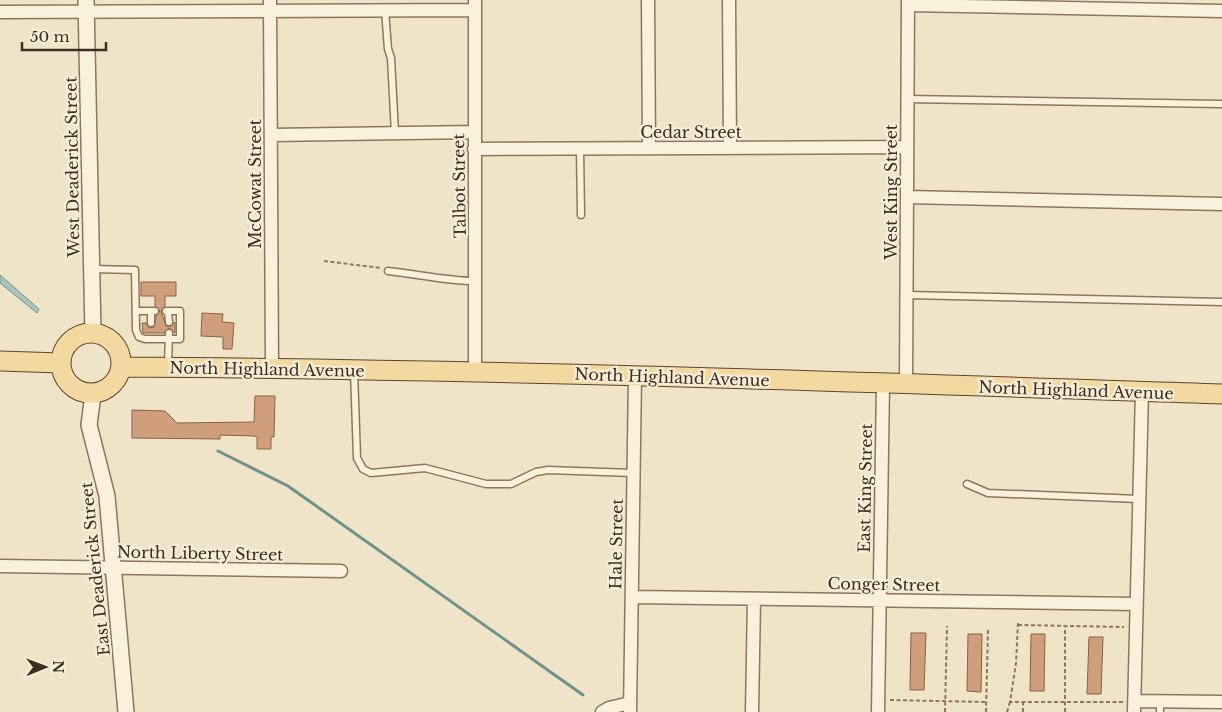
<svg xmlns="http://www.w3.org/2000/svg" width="1222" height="712" viewBox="0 0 1222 712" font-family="'Libre Baskerville',serif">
<rect width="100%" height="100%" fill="#f0e4c8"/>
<!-- water -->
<path fill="#a9c4bc" stroke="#6f938a" d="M0,275L39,309L37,313L0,283Z"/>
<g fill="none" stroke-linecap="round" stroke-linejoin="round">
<!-- stream -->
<path stroke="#6f938a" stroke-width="3" d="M218,451L288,486L583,695"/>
</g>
<!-- building -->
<path fill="#cf9f7d" stroke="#8d5f41" d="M141,282H176V296H165V306L161,311L166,326H171L175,322V333L169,328L164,333H143L142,323H146L149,328L154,327L156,316L160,311L155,306V296H141Z
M202,313L223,314L222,322L234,323L232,349H223V337L201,336Z
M255,396H275L274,437H271V449H257V437L254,436L220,435V439L132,438V410L165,411L177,423L254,422Z
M911,633H926L924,690H910Z
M968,634H982L981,692L967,691Z
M1031,634H1045L1044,691H1030Z
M1089,637H1103L1101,694H1087Z"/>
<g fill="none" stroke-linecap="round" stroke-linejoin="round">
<defs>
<path id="service" d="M385,10L388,49L391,58L395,133
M907,99L1222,104
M580,149L581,215
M92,269L135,270L136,330L139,337L145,339H180V311H166
M388,271C418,274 446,281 475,281
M907,295L1222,302
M136,311H155
M151,311V323
M168,311L169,322
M168,365L169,333
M354,371L357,458L363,469L371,473L425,468L486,484H511L536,472L548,470L633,473
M967,484L988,493L1139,499
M1160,701V712"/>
<path id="minor" d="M270,0L272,368
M475,0V372
M648,0L649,148
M729,0L730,148
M908,5L1222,11
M0,12L475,10
M271,135L474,132
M474,149L907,147
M907,197L1222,204
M906,384L908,0
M0,566L341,571
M632,597L1136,604
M1134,701L1222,702
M602,712L609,708L630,703
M630,712L635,376
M752,712L754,599
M878,712L883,384
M1134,712L1142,391"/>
<path id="tertiary" d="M86,0L93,333
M93,394L89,425L107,496L126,712"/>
<path id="primary" d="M61 363a30 30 0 1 1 60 0a30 30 0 1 1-60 0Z
M0,361L61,363
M121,367C488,369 855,382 1222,394"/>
</defs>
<!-- service casing -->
<use href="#service" stroke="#8d765c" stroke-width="9"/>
<!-- minor casing -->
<use href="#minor" stroke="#8d765c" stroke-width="15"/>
<!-- tertiary casing -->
<use href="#tertiary" stroke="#8d765c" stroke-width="18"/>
<!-- primary casing -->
<use href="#primary" stroke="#5b4430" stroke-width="21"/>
<!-- path -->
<path stroke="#8d765c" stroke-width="2" stroke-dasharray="4 2.5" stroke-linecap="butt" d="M324,261L381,268
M1018,623L1016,663L1010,702H1123
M1018,625L1124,627
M890,700L986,702
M945,712L947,626
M986,712L988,628
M1007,712L1010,702
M1023,712V702
M1065,712V626"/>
<!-- service -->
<use href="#service" stroke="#faf1dc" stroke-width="6"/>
<!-- minor -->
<use href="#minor" stroke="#faf1dc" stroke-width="12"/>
<!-- tertiary -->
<use href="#tertiary" stroke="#faf1dc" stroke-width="15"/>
<!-- primary -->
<use href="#primary" stroke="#f3d9a0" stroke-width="19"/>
</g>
<g text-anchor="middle" stroke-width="4.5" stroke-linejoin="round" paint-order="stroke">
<!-- street labels -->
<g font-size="16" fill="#3d2e20" stroke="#f7eed8">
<text x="691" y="138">Cedar Street</text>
<text transform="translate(72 167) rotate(-91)" y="6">West Deaderick Street</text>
<text transform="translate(255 184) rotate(-90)" y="6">McCowat Street</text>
<text transform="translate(459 186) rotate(-91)" y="6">Talbot Street</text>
<text transform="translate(891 192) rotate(-90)" y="6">West King Street</text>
<text transform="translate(267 369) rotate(1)" y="6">North Highland Avenue</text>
<text transform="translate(672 377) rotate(2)" y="6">North Highland Avenue</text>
<text transform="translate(1076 390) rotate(2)" y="6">North Highland Avenue</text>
<text transform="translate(865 488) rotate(-89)" y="6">East King Street</text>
<text transform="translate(616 544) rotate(-89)" y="6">Hale Street</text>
<text transform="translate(200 553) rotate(1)" y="6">North Liberty Street</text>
<text transform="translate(95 569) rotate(-96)" y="6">East Deaderick Street</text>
<text transform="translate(884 584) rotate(1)" y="6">Conger Street</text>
</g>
</g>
<!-- north arrow -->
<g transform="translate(45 667) rotate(89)" stroke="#f7eed8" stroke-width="4" paint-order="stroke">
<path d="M0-4L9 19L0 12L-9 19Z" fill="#3d2e20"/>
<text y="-8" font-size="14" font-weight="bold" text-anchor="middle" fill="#3d2e20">N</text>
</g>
<!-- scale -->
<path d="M22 42v8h84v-8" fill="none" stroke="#3d2e20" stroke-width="2.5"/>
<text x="30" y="42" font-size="15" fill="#3d2e20" stroke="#f7eed8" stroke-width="4" paint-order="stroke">50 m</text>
</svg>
